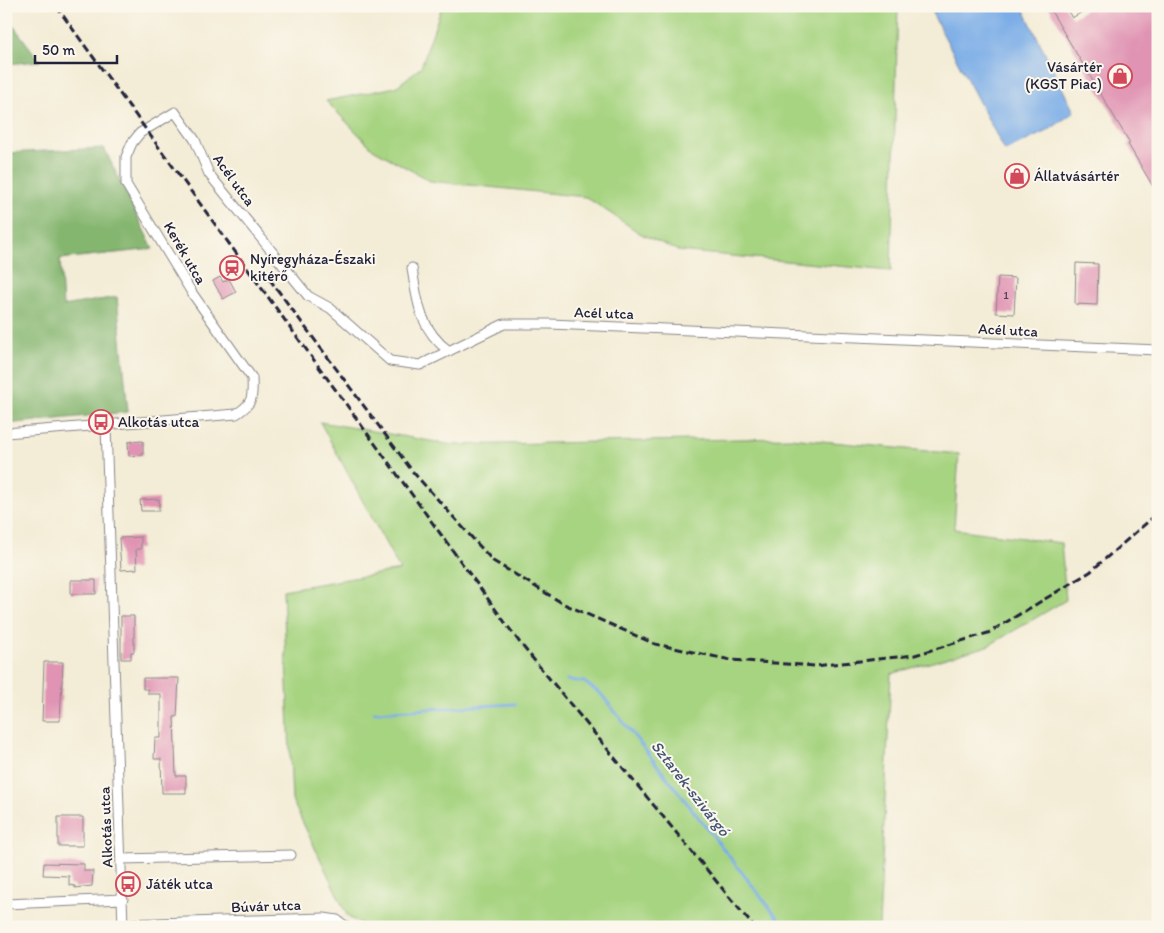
<svg xmlns="http://www.w3.org/2000/svg" width="1164" height="933" viewBox="0 0 1164 933" font-family="Itim,sans-serif">
<rect width="100%" height="100%" fill="#fbf7ec"/>
<filter id="ink" filterUnits="userSpaceOnUse"><feTurbulence type="fractalNoise" baseFrequency=".02" numOctaves="2"/><feDisplacementMap in="SourceGraphic" scale="10" xChannelSelector="R" yChannelSelector="G"/><feConvolveMatrix kernelMatrix="1 2 1 2 8 2 1 2 1" color-interpolation-filters="sRGB"/></filter>
<filter id="wash" filterUnits="userSpaceOnUse"><feTurbulence type="fractalNoise" baseFrequency=".0096" numOctaves="4" result="noise"/><feDisplacementMap in="SourceGraphic" scale="20" xChannelSelector="R" yChannelSelector="G"/><feGaussianBlur stdDeviation="1.12" result="paint"/><feColorMatrix in="noise" values="0 0 0 0 0 0 0 0 0 0 0 0 0 0 0 0 0 1.4 0 .05"/><feComposite in="paint" operator="in"/></filter>
<g filter="url(#wash)">
<rect width="100%" height="100%" fill="#f3ecd6"/>
<!-- green -->
<path fill="#a7d481" stroke="#647b5e" d="M442,6H898L891,271L679,251L641,234L586,197L430,181L373,149L326,101L396,87L421,67Z
M320,422L453,445L790,438L959,454L954,529L1061,543L1066,600L988,646L891,674L879,927H367L348,917L292,800L283,590L400,570Z"/>
<!-- forest -->
<path fill="#85b66f" stroke="#546c55" d="M6,16L40,61L6,64Z
M104,148L153,249L60,259L63,306L117,297L128,412L6,424V153Z"/>
<!-- water -->
<path fill="#7bade7" stroke="#4e6891" d="M944,6H1022L1074,112L1049,130L1005,151L932,13Z"/>
<g fill="none" stroke-linecap="round" stroke-linejoin="round">
<!-- stream -->
<path stroke="#7bade7" stroke-width="3" d="M567,680L584,682L601,694L785,927
M374,712L515,704"/>
</g>
<g id="blocks">
<!-- building -->
<path fill="#e093b2" d="M1048,6H1065L1072,18L1092,6H1158V195L1128,144L1130,143Z
M1076,263L1098,264L1097,305L1075,304Z
M220,277L223,282L229,279L236,292L223,299L213,281Z
M998,277L1016,278L1014,314L996,313Z
M143,441V455L129,456L128,442Z
M159,499V511H141L140,500Z
M141,537V549H136L137,569L121,570L119,538Z
M71,580H96V594H71Z
M121,616H134V652H131V659H121Z
M44,662H63L60,721H42Z
M143,678H179L177,717H174L176,776H186V793H162L161,759H154L155,738H161V694H148V689H143Z
M58,817H83V846H58Z
M44,863L84,864V871H93L92,886L75,888V886L69,885V876L43,875Z"/>
</g>
</g>
<g filter="url(#ink)">
<use href="#blocks" fill-opacity="0" stroke="#8a8788" stroke-width="1"/>
<g fill="none" stroke-linecap="round" stroke-linejoin="round">
<defs>
<path id="minor" d="M412,268C417,301 420,330 449,351
M106,426L123,927
M6,433L236,414C253,404 253,397 252,378L192,293L126,184V157L132,143L140,133L175,112L195,140L209,174L308,296L330,308L390,361L420,365L504,324H550L1158,350
M121,859L291,855
M6,904L123,899
M123,924L324,918L337,920L347,927"/>
</defs>
<!-- minor casing -->
<use href="#minor" stroke="#8a8788" stroke-width="11"/>
<!-- minor -->
<use href="#minor" stroke="#fff" stroke-width="9"/>
<!-- rail -->
<path stroke="#22223b" stroke-width="3" stroke-dasharray="8 4" stroke-linecap="butt" d="M56,6L520,643L754,927
M262,269L413,472L493,561L564,604L655,644L731,660L815,666L915,655L988,633L1090,572L1158,513"/>
</g>
</g>
<!-- icons -->
<defs>
<symbol id="shop-ring" viewBox="-11 -11 22 22"><circle r="9.5" fill="#fbf7ec" stroke="#d1495b" stroke-width="1.5"/><path d="M-5-2.5h2.3a2.7 3.5 0 0 1 5.4 0H5L5.5 6h-11ZM-1.5-2.5h3a1.5 2.3 0 0 0-3 0Z" fill="#d1495b"/></symbol>
<symbol id="station-ring" viewBox="-11 -11 22 22"><circle r="9.5" fill="#fbf7ec" stroke="#d1495b" stroke-width="1.5"/><path d="M-3-6H3Q5-6 5-4V2Q5 4 3 4L4.5 6H3L1.5 4h-3L-3 6H-4.5L-3 4Q-5 4-5 2V-4Q-5-6-3-6ZM-3.5-4v3h7v-3ZM-3.5 1v1.5H-2V1ZM2 1v1.5H3.5V1Z" fill="#d1495b"/></symbol>
<symbol id="bus-ring" viewBox="-11 -11 22 22"><circle r="9.5" fill="#fbf7ec" stroke="#d1495b" stroke-width="1.5"/><path d="M-5-6H5V4H4V6H2V4H-2V6H-4V4H-5ZM-3.5-4V0h7V-4ZM-3.5 1.2v1.5H-2V1.2ZM2 1.2v1.5H3.5V1.2Z" fill="#d1495b"/></symbol>
</defs>
<g fill-rule="evenodd">
<use href="#shop-ring" x="1106" y="62" width="28" height="28"/>
<use href="#shop-ring" x="1003" y="162" width="28" height="28"/>
<use href="#station-ring" x="218" y="254" width="28" height="28"/>
<use href="#bus-ring" x="87" y="408" width="28" height="28"/>
<use href="#bus-ring" x="114" y="870" width="28" height="28"/>
</g>
<g text-anchor="middle" stroke-width="4" stroke-linejoin="round" paint-order="stroke">
<!-- number labels -->
<g font-size="12" fill="#523e59">
<text x="1006" y="299">1</text>
</g>
<!-- poi labels -->
<g font-size="15" fill="#22223b" stroke="#fbf7ec" text-anchor="start">
<text x="1102" y="72" text-anchor="end">Vásártér<tspan x="1102" dy="17">(KGST Piac)</tspan></text>
<text x="1034" y="181">Állatvásártér</text>
<text x="250" y="264">Nyíregyháza-Északi<tspan x="250" dy="17">kitérő</tspan></text>
<text x="118" y="427">Alkotás utca</text>
<text x="146" y="889">Játék utca</text>
</g>
<!-- street labels -->
<g font-size="15" fill="#22223b" stroke="#fbf7ec">
<text transform="translate(234 180) rotate(54)" y="5">Acél utca</text>
<text transform="translate(185 253) rotate(60)" y="5">Kerék utca</text>
<text transform="translate(604 313) rotate(2)" y="5">Acél utca</text>
<text transform="translate(1008 330) rotate(3)" y="5">Acél utca</text>
<text transform="translate(106 827) rotate(-92)" y="5">Alkotás utca</text>
<text transform="translate(266 906) rotate(-2)" y="5">Búvár utca</text>
</g>
<!-- water labels -->
<g font-size="16" font-style="italic" fill="#415377" stroke="#fbf7ec">
<text transform="translate(691 788) rotate(52)" y="6">Sztarek-szivárgó</text>
</g>
</g>
<!-- margin -->
<rect width="1164" height="933" fill="none" stroke="#fbf7ec" stroke-width="25"/>
<!-- scale -->
<path d="M35 55v8h82v-8" fill="none" stroke="#22223b" stroke-width="2.5"/>
<text x="42" y="55" font-size="15" fill="#22223b" stroke="#fbf7ec" stroke-width="4" paint-order="stroke">50 m</text>
</svg>
